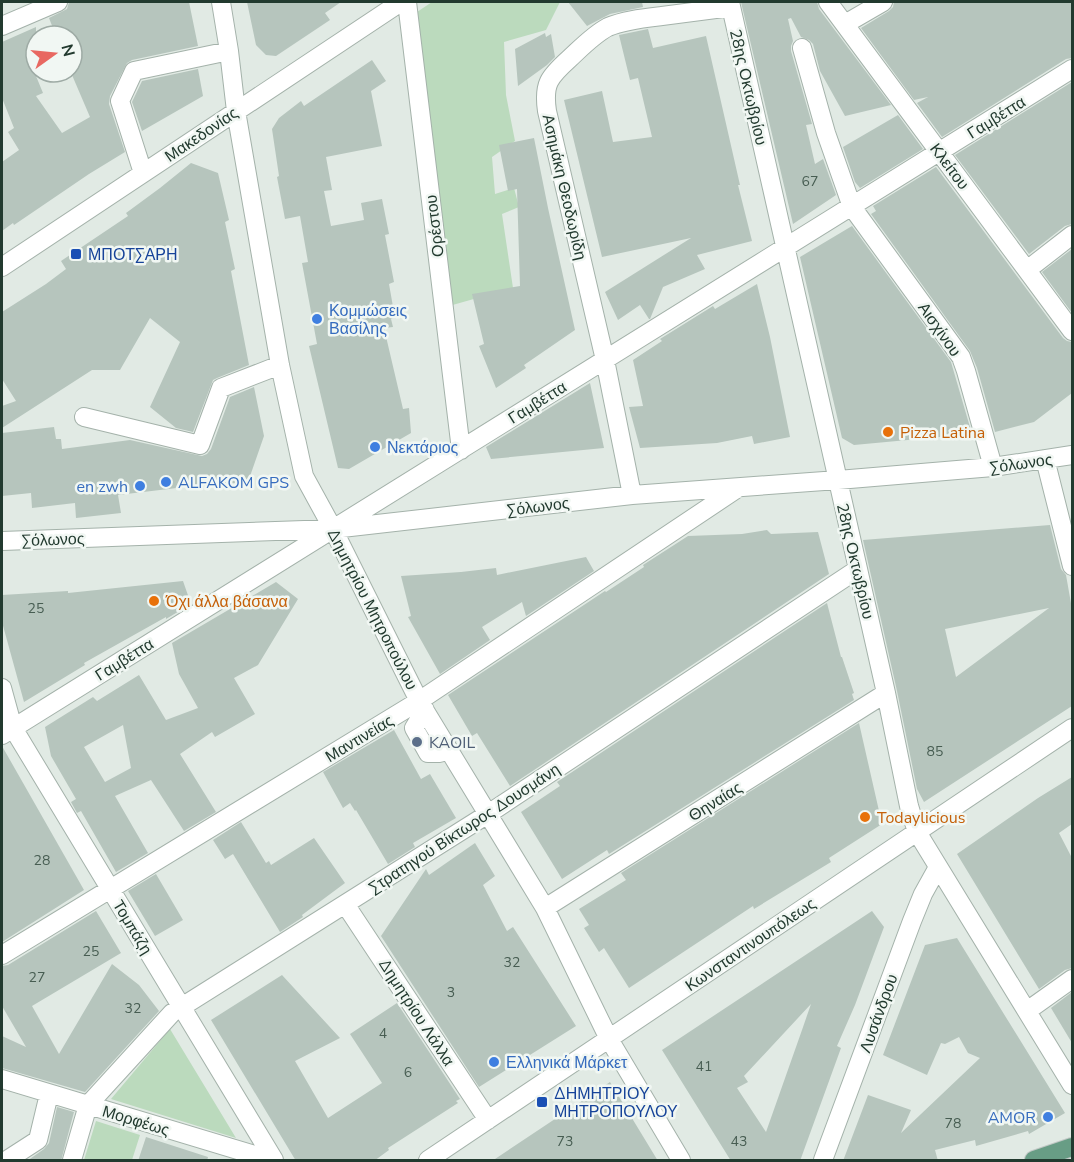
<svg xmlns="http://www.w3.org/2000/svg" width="1074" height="1162" viewBox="0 0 1074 1162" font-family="'Nunito Sans',sans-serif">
<rect width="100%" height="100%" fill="#e1eae4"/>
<!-- green -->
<path fill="#bbdabd" d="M432,2H560L546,30L504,42L506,95L515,141L492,157L495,194L514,188L519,207L502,214L513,288L449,306L411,16Z
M170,1029L236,1138L111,1099Z
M96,1121L140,1135L132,1160H84Z"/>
<!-- building -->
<path fill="#b6c5bd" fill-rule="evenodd" d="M69,2H189L198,46L132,60L127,63L110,96L109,104L125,152L89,174L14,225L13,223L2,231V162L19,150L8,132L14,128L2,98V42L36,27V76L43,93L36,96L62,133L90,117L72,75V36H56L49,18L67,9Z
M247,2H341L325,13L330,20L276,56L266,55L256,45Z
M568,2H642L643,7L610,14L587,26Z
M741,2H817L819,9L891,105L845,116L820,71L813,44L809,40L801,37L791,18L788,19L793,41L791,46V51L812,124L806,125L815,164L823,159L836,195L793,224Z
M894,2H1072V58L1066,59L942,137L917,103L928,97L914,100L861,28L889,11L893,7Z
M648,29L653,48L706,36L740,185H738L752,241L697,255L705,269L663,287L650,319H649L640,305L618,320L605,292L691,238L602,257L564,100L602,91L613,142L652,137L638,78L630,80L619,35Z
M545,33L546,37L551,34L555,57L547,65L518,86L515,49Z
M372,60L386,81L371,91L382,146L326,157L332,190L324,191L331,226L364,220L361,203L382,199L389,234L385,235L394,282L389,284L395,318L391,319L393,327L384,328L403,409L409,408L411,433L349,469L338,468L309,346L317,344L302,263L308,262L300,216L285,219L277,177L279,176L272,129L279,118L301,101L304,106Z
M198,69L203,96L142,131L132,102L142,81Z
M1072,82V224L1065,226L1029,254L955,155Z
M898,115L923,149L860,188L855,182L843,147Z
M534,138L548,208L575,330L524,365L526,368L496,388L479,346L484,344L472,294L520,286L517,189L508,191L499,145Z
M191,163L218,173L229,220L225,222L235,269L231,271L249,365L217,378L213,380L193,432L176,428L150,407L180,342L150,318L120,370H92L2,428V406L16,401L2,379V312L46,284L66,269L61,261L128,216L126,213L160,188Z
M936,167L1063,338L1067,341L1072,342V393L1034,422L995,432L977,368L970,351L871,214L876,211L873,206Z
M852,226L951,362L972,434L854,445L842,438L800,257Z
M1072,249V313L1042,272Z
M757,284L770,337L790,437L754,444L752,436L717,443L640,448L629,407L643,406L633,360L662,341L660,339L705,311L713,306L715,309Z
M590,383L604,448L491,459L486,447Z
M254,387L264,436L248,482L185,487L118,495L121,513L76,518L75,503L32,508L31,493L2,496V433L54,427L56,439H61L62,449L130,440L202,456L207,454L211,449L230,397Z
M1050,525L1061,569L1066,575L1072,609V706L924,802L917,789L897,691L863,540ZM1049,608L956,677L945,629Z
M767,530L771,534L818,532L829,574L510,786L477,733L472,736L448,695L605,591L606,592L644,567L643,565L688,536L742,534Z
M586,557L594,571L526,616L522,602L482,627L490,640L440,674L408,617L411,616L401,576L461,572L496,568L497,575Z
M183,581L191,604L166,619V617L84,663L85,665L24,702L2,622V595L68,591V593Z
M276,582L298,599L258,665L234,678L255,714L215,737L212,732L180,754L216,812L184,831L151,780L115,796L148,853L116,872L81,811L77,813L71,802L76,799L51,756L45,727L93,697L97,701L139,675L166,720L198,708L179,674L172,643ZM123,725L131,768L105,782L84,747Z
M827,603L841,657H842L854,693L852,694L854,700L609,854L607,850L562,879L521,812L560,786L557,782Z
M859,723L882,824L829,858L831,862L754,909L753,906L629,988L604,948L599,952L584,928L589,925L579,909L626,880L621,873Z
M394,730L421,779L430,774L456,818L413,843L415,847L388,864L356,810L355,811L350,803L343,808L323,772Z
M2,746L84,890L2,942Z
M1072,777V824L1059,833L1072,858V968L1065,970L1039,989L957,854L1038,798Z
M241,822L266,863L269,861L271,865L314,838L345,883L302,915L303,917L280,932L233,854L225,859L213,840Z
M475,843L495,876L483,885L507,931L513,927L576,1026L479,1087L381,936L426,869L429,875Z
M156,874L183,920L155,936L128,891Z
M96,911L121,953L32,1006L59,1054L112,964L139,985L159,1011L85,1092L2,1068V1036L26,1047L2,1006V966L8,965Z
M872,911L884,927L855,1005L837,1046L841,1048L800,1161H731L662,1050ZM811,1004L802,1030L766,1132L737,1088L748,1082L744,1076Z
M957,938L1065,1113L1029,1134L1028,1131L976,1146L975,1140L935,1150L938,1161H843L868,1095L911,1110L901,1133L980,1058L968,1053L959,1037L945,1044L941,1043L927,1075L883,1055L925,945Z
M282,975L340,1038L295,1061L328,1118L382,1083L350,1034L397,1003L460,1099L456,1101L458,1103L388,1148L389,1150L374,1161H296L211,1020Z
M1072,992V1043L1051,1008Z
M610,1082L658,1161H492L567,1111Z
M57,1107L74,1112L61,1161H27L44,1149L49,1143Z
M146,1137L208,1157L207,1161H138Z"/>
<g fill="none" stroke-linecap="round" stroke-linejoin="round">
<defs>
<path id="minor" d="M221,2L229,51L236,111L280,365L304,476L333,529L419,701L545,908L609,1039L681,1160
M407,2L461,450
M730,2L886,693L909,806L917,832L1072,1085
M828,2L1072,331
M845,24L883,2
M2,26L58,2
M802,48L826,133L852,207L961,357L966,371L993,467
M143,173L120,101L134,71L229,51
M2,267L401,2
M1027,270L1072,235
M84,417L200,445L221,388L280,365
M1045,459L1072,566
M632,495L605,360L547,111C543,84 549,77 569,59C581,48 593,35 608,27C624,20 645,18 662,16C685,13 708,10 731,7
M2,541L333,529L632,495L838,480L993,467L1072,455
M2,688L13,728L274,1160
M425,710L414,728L428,753H440
M2,735L1072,69
M345,904L488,1120
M545,908L886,693
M2,955L419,701L738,488
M1027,1011L1072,979
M2,1079L271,1160
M7,1160L38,1140L49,1094
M72,1160L88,1105L172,1013L488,814L858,569
M428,1160L1072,728
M823,1160L912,921L923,894L938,867"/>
<path id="major" d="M1034,1160L1072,1147"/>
</defs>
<!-- minor casing -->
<use href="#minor" stroke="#a4b2aa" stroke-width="20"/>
<!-- major casing -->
<use href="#major" stroke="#c1c8c5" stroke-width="20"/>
<!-- minor -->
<use href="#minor" stroke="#fff" stroke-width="18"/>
<!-- major -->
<use href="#major" stroke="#689d85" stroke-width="18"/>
</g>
<!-- markers -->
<g fill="#1a4fb4" stroke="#f1f7f3" stroke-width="2">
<rect x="70" y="248" width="12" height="12" rx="3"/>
<rect x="536" y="1096" width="12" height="12" rx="3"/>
</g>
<g fill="#3f7fe0" stroke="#f1f7f3" stroke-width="2">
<circle cx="317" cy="319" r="6"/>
<circle cx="375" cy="447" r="6"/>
<circle cx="166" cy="482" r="6"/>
<circle cx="140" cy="486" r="6"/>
<circle cx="494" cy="1062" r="6"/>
<circle cx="1048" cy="1117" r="6"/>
</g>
<g fill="#e8710a" stroke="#f1f7f3" stroke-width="2">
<circle cx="888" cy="432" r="6"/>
<circle cx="154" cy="601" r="6"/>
<circle cx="865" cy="817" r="6"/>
</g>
<circle fill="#5c6f8a" stroke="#f1f7f3" stroke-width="2" cx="417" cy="742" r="6"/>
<g text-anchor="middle" stroke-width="5" stroke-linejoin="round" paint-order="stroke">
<!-- number labels -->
<g font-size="14" fill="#475d52">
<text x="810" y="186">67</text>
<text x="36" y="613">25</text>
<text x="935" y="756">85</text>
<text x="42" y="865">28</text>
<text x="91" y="956">25</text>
<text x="512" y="967">32</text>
<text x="37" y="982">27</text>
<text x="451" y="997">3</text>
<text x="133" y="1013">32</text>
<text x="383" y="1038">4</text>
<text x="704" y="1071">41</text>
<text x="408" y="1077">6</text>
<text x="953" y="1128">78</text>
<text x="565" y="1146">73</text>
<text x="739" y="1146">43</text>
</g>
<!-- street labels -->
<g font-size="16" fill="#223a2f" stroke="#f1f7f3">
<text transform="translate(749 87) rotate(77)" y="6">28ης Οκτωβρίου</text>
<text transform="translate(996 117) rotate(-32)" y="6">Γαμβέττα</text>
<text transform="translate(201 134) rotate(-34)" y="6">Μακεδονίας</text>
<text transform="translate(950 166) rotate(53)" y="6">Κλείτου</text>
<text transform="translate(565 187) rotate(77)" y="6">Ασημάκη Θεοδωρίδη</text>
<text transform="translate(434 226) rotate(-97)" y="6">Ορέστου</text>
<text transform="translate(940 329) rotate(55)" y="6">Αισχίνου</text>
<text transform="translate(537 402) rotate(-32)" y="6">Γαμβέττα</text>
<text transform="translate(1021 463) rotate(-8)" y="6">Σόλωνος</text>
<text transform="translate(538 506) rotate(-7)" y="6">Σόλωνος</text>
<text transform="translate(53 539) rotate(-2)" y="6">Σόλωνος</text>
<text transform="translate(856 561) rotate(77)" y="6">28ης Οκτωβρίου</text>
<text transform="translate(373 609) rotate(63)" y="6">Δημητρίου Μητροπούλου</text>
<text transform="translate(124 659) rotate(-32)" y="6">Γαμβέττα</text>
<text transform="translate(359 738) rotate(-31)" y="6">Μαντινείας</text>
<text transform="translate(715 801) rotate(-32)" y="6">Θηναίας</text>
<text transform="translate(464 828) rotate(-33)" y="6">Στρατηγού Βίκτωρος Δουσμάνη</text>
<text transform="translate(133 927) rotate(59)" y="6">Τομπάζη</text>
<text transform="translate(750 944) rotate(-34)" y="6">Κωνσταντινουπόλεως</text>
<text transform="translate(417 1012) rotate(57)" y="6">Δημητρίου Λάλλα</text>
<text transform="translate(878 1013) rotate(-70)" y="6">Λυσάνδρου</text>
<text transform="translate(136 1120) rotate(17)" y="6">Μορφέως</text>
</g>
<!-- transit labels -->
<g font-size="16" fill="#164399" stroke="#f1f7f3" text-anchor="start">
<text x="88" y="260">ΜΠΟΤΣΑΡΗ</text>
<text x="554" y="1099">ΔΗΜΗΤΡΙΟΥ<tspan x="554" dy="18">ΜΗΤΡΟΠΟΥΛΟΥ</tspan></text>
</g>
<!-- shop labels -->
<g font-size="16" fill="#366cbe" stroke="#f1f7f3" text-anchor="start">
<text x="329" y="316">Κομμώσεις<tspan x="329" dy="18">Βασίλης</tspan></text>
<text x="387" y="453">Νεκτάριος</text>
<text x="178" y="488">ALFAKOM GPS</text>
<text x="128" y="492" text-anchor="end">en zwh</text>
<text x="506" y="1068">Ελληνικά Μάρκετ</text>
<text x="1036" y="1123" text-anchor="end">AMOR</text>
</g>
<!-- food labels -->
<g font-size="16" fill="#c56008" stroke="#f1f7f3" text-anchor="start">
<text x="900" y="438">Pizza Latina</text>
<text x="166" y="607">Όχι άλλα βάσανα</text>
<text x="877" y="823">Todaylicious</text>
</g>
<!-- service labels -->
<g font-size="16" fill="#4e5e75" stroke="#f1f7f3" text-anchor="start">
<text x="429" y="748">KAOIL</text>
</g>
</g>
<!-- border -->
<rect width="1074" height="1162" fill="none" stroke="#223a2f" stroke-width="6"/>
<!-- north arrow -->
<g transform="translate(54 54) rotate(75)"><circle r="28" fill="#f1f7f3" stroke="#9eaba5" stroke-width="1.5"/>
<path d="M0-4.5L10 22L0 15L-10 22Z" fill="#e86861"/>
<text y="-9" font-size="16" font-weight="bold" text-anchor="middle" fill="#223a2f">N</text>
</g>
</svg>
